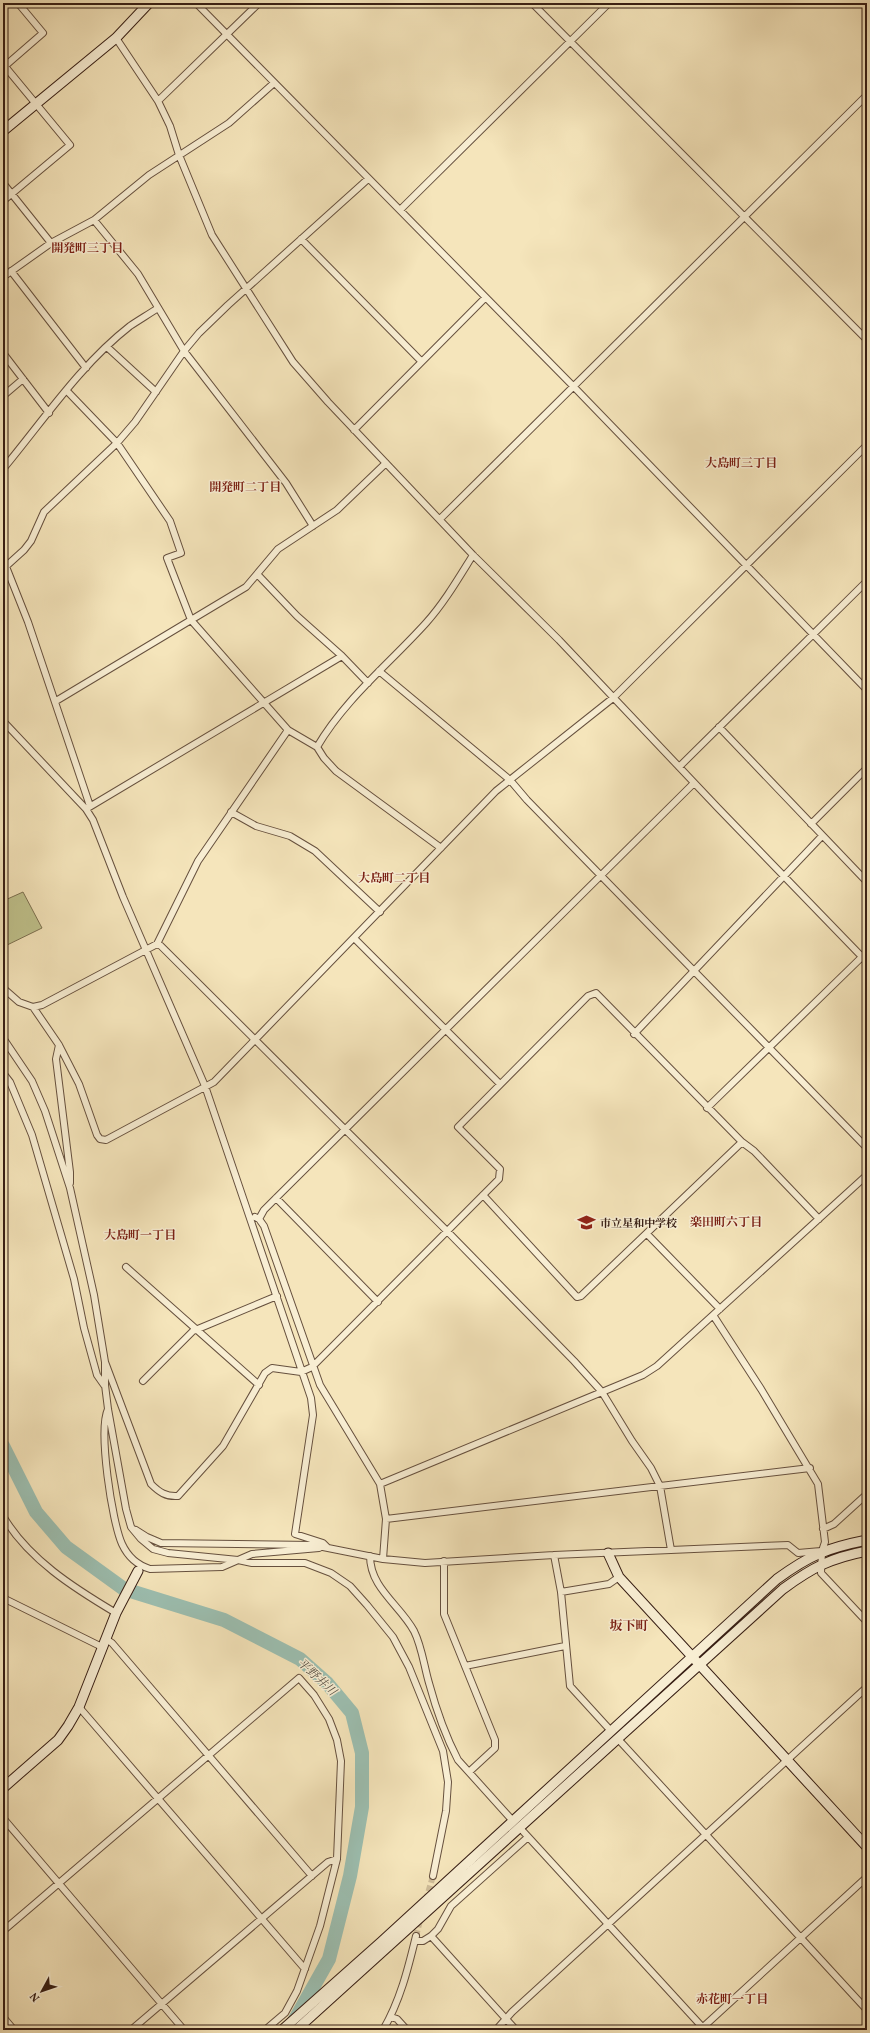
<svg xmlns="http://www.w3.org/2000/svg" width="870" height="2033" viewBox="0 0 870 2033" font-family="Vollkorn,'Noto Serif JP',serif">
<rect width="100%" height="100%" fill="#f5e5bb"/>
<filter id="stains"><feTurbulence type="fractalNoise" baseFrequency=".005" numOctaves="4"/><feColorMatrix values="0 0 0 0 .2 0 0 0 0 .09 0 0 0 0 .02 0 0 0 .5 -.17"/></filter>
<radialGradient id="worn" r=".72"><stop offset=".6" stop-color="#630" stop-opacity="0"/><stop offset="1" stop-color="#630" stop-opacity=".3"/></radialGradient>
<!-- green -->
<path fill="#c0c38d" stroke="#7c7050" d="M23,892L42,928L3,947V901Z"/>
<g fill="none" stroke-linecap="round" stroke-linejoin="round">
<!-- river -->
<path stroke="#9cbfb1" stroke-width="14" d="M3,1446L36,1512L66,1547L124,1589L224,1620L300,1659L327,1683L352,1713L362,1753V1807L350,1876L329,1959L289,2030"/>
<!-- street-tunnel -->
<path stroke="#cfbd9a" stroke-width="6" stroke-dasharray="6 3" stroke-linecap="butt" d="M426,1900L433,1876
M416,1936L421,1917"/>
<defs>
<path id="street" d="M196,3L574,387L867,690
M532,3L867,340
M116,38L158,101L170,126L179,155L212,235L293,362L328,402L473,555L559,640L718,808L867,962
M3,64L70,145L3,201
M5,66L43,33L18,3
M158,101L259,3
M3,183L51,243
M400,210L609,3
M94,220L138,274L184,351L286,483L313,526
M301,239L421,361
M11,271L86,368
M3,277L51,243L94,220L149,175L229,123L274,83
M107,347L156,392
M3,353L49,413
M67,391L117,443L170,521L181,553L167,558L191,620L288,730L317,747L324,758L336,771L441,848
M3,396L23,379
M354,430L485,298
M3,469C43,421 80,365 130,326C139,320 149,314 158,308
M440,519L867,95
M3,559L28,622L90,806
M3,569L24,550L31,541L44,512L117,443L135,422L184,351L199,333L228,305L368,179
M258,575L297,616L342,656L368,683
M379,671L510,780L527,800L867,1148
M56,701L246,587L278,549L337,510L386,463
M3,721L86,809L93,820L123,897L205,1086L311,1398L313,1415L295,1534L323,1543L327,1547
M719,727L867,882
M317,747C345,699 389,664 426,623C444,603 458,579 473,555
M679,767L867,581
M86,809L342,656
M231,812L256,826L290,836L315,851L380,912
M811,824L867,768
M354,938L500,1084
M157,944L161,946L448,1232L574,1361L602,1392L632,1441L651,1468L660,1486L671,1550
M3,988L19,1002L33,1007L59,1045L56,1059L70,1172V1183
M33,1007L42,1005L157,944L198,861L288,730
M634,1034L822,836
M3,1038L32,1081L45,1111L70,1188L94,1295L105,1362V1385L108,1409L126,1509L131,1527L141,1539L153,1549L168,1553L238,1560L252,1563H305L331,1573L350,1586L367,1605L393,1637L409,1667L443,1751L448,1782L446,1811L433,1876
M59,1045L79,1084L97,1135L100,1139L106,1140L214,1082L496,791L613,698L867,445
M3,1073L10,1082L32,1135L74,1279L84,1328L97,1375L104,1385
M707,1108L867,952
M742,1142L754,1151L819,1219
M276,1198L378,1302
M255,1217L259,1219L264,1226L320,1385L380,1484L386,1519L383,1559
M259,1219L264,1210L276,1198L694,783
M647,1234L720,1309
M126,1267L259,1385
M713,1315L761,1389L818,1484L825,1542L822,1551L821,1573L867,1622
M105,1362L151,1484C159,1492 166,1497 178,1496L223,1446L265,1373L272,1368L301,1372L312,1367L499,1179L500,1169L458,1127L588,996L596,993L742,1142L581,1296L577,1297L483,1195
M143,1381L193,1331L277,1296
M108,1409C98,1430 112,1522 122,1544C128,1557 137,1565 150,1569L222,1567L252,1554L319,1548
M380,1484L643,1375L657,1366L867,1175
M3,1516C28,1559 74,1588 116,1613
M386,1519L810,1468
M823,1529L834,1524L867,1494
M136,1530L147,1537L161,1543L313,1545L383,1559L425,1563L554,1555L788,1545L798,1553L821,1551
M554,1555L561,1592L570,1686L611,1731
M370,1556C370,1588 400,1605 414,1631C422,1647 424,1666 429,1683C436,1709 446,1737 458,1760L513,1821
M444,1561V1614L495,1740V1748L469,1772
M561,1592L609,1584L619,1577
M3,1598L102,1647
M106,1639L112,1643L312,1876
M465,1666L565,1646
M79,1707L305,1969
M618,1739L867,2010
M3,1818L184,2030
M520,1828L705,2030
M3,1931L299,1678L314,1695L329,1719L337,1740L341,1761L337,1859L320,1926L297,1991L285,2013L265,2030
M431,1936L516,2030
M415,1941H423L431,1936L438,1929L451,1906L528,1837
M3,2017L14,2030
M391,2017L397,2019L407,2030
M701,2029L867,1877
M131,2030L328,1862L337,1859
M383,2030C400,2001 408,1969 416,1936
M496,2030L512,2012L867,1687"/>
<path id="secondary" d="M3,131L116,38L149,3
M608,1553L619,1577L867,1847
M3,1788L58,1740L68,1726L79,1707L116,1613L138,1571
M282,2030L381,1942L777,1579C810,1555 827,1548 867,1540
M296,2030L783,1589C813,1567 831,1558 867,1551"/>
</defs>
<!-- street casing -->
<use href="#street" stroke="#66503e" stroke-width="8"/>
<!-- secondary casing -->
<use href="#secondary" stroke="#371e14" stroke-width="11"/>
<!-- street -->
<use href="#street" stroke="#f8eed3" stroke-width="6"/>
<!-- secondary -->
<use href="#secondary" stroke="#f8eed3" stroke-width="9"/>
</g>
<!-- icons -->
<defs>
<symbol id="school-bare" viewBox="-9 -9 18 18"><path d="M0-5L7-2L0 1L-7-2ZM-4 1L0 2.5L4 1V4Q0 6-4 4Z" fill="#8f2418" stroke="#f8eed3" stroke-width="2.5" paint-order="stroke"/></symbol>
</defs>
<g fill-rule="evenodd">
<use href="#school-bare" x="574" y="1210" width="25" height="25"/>
</g>
<g text-anchor="middle" stroke-width="3" stroke-linejoin="round" paint-order="stroke">
<!-- poi labels -->
<g font-size="11" font-weight="bold" fill="#371e14" stroke="#f8eed3" text-anchor="start">
<text x="600" y="1227">市立星和中学校</text>
</g>
<!-- neighbourhood labels -->
<g font-size="12" font-weight="bold" fill="#7a1f14" stroke="#f8eed3">
<text x="87" y="252">開発町三丁目</text>
<text x="741" y="467">大島町三丁目</text>
<text x="245" y="491">開発町二丁目</text>
<text x="394" y="882">大島町二丁目</text>
<text x="726" y="1226">楽田町六丁目</text>
<text x="140" y="1239">大島町一丁目</text>
<text x="732" y="2003">赤花町一丁目</text>
</g>
<!-- water labels -->
<g font-size="12" font-style="italic" fill="#554e43" stroke="#f8eed3">
<text transform="translate(317 1677) rotate(43)" y="4">平野井川</text>
</g>
<!-- quarter labels -->
<g font-size="13" font-weight="bold" fill="#7a1f14" stroke="#f8eed3">
<text x="629" y="1630">坂下町</text>
</g>
</g>
<!-- margin -->
<rect width="870" height="2033" fill="none" stroke="#f5e5bb" stroke-width="16"/>
<rect x="4" y="4" width="862" height="2025" fill="none" stroke="#371e14" stroke-width="2"/>
<rect x="8" y="8" width="854" height="2017" fill="none" stroke="#371e14"/>
<!-- north arrow -->
<g transform="translate(42 1991) rotate(230)" stroke="#f8eed3" stroke-width="3" paint-order="stroke">
<path d="M0-3L7 15L0 10L-7 15Z" fill="#371e14"/>
<text y="-6" font-size="11" font-weight="bold" text-anchor="middle" fill="#371e14">N</text>
</g>
<rect width="100%" height="100%" filter="url(#stains)"/>
<rect width="100%" height="100%" fill="url(#worn)"/>
</svg>
